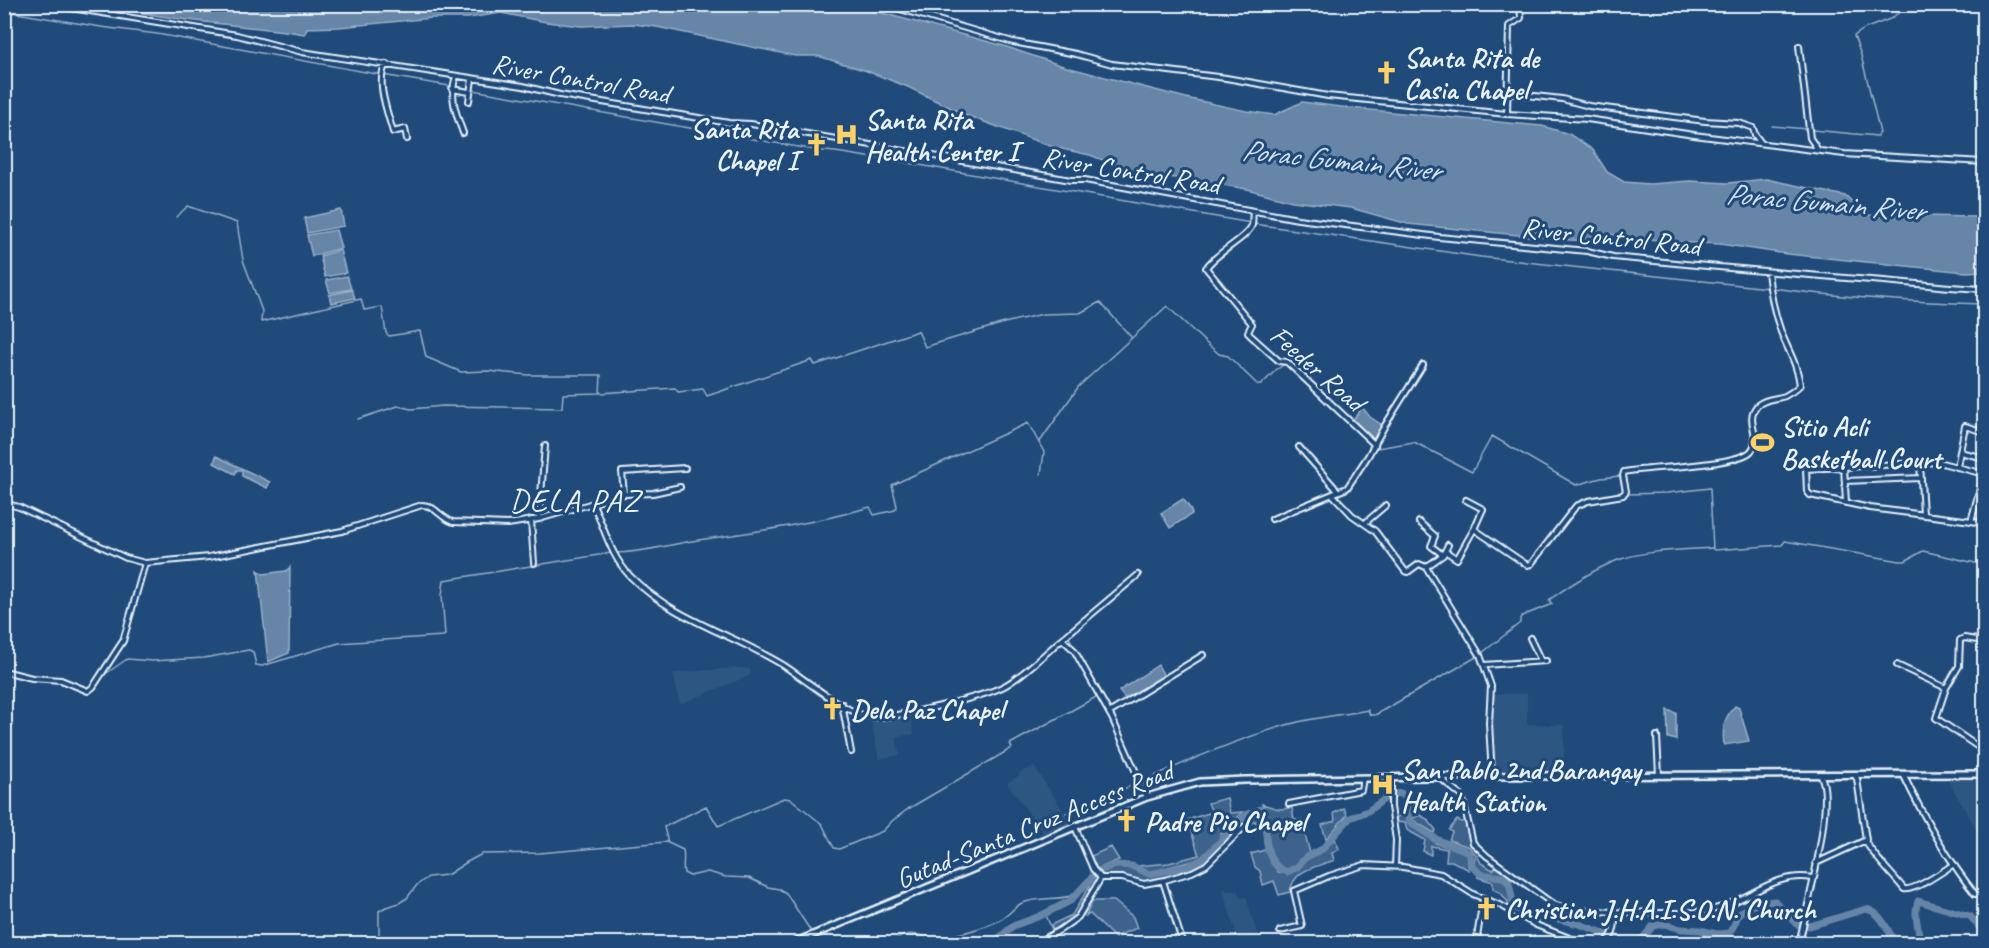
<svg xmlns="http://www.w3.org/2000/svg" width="1989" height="948" viewBox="0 0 1989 948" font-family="Caveat,sans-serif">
<rect width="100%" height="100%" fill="#1f4a7a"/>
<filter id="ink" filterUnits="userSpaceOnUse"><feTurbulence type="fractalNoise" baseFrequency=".0167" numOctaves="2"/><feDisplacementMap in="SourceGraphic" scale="12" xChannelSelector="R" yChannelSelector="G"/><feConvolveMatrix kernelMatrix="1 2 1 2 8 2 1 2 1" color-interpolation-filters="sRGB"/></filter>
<g filter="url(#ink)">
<!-- built -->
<path fill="#2e5683" d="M737,668L750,669L751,675L680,704L673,673Z
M1491,694H1527V724L1564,725V773L1493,774Z
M910,715L914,734L896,737L900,755L879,759L871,721Z
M1034,766L1069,820L1074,824L1045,836L1007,783L1020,775L1019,773Z
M1946,777H1984V840L1975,827Z
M936,860L946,876L923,886L922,872L927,869L928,863Z
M1222,887L1228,891H1238L1240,898L1246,897L1258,937L1250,939L1251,943H1239Z"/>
<!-- green -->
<path fill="#3c628c" stroke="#92aac2" stroke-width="1.5" d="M1227,798L1230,813L1243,812L1220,835V839L1201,859L1150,872L1137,866L1169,863L1199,855L1187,820L1212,812L1208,803Z
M1262,804L1279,809L1292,808L1294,820H1301L1310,853L1296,866L1288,870C1261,861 1272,825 1262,804Z
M1344,808L1347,815L1326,839L1322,825L1335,821L1334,813Z
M1260,811L1262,812L1263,823L1258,826L1255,821L1248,825L1246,829L1202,868V865L1246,817Z
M1404,814L1409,823L1436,843L1467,853L1469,870L1452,861H1446L1447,849L1431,846V855L1423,851L1425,840L1407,830L1405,823L1396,822L1395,818Z
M1420,815L1427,819L1436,830L1434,833L1411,819Z
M1457,820L1461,822L1467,821L1470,834L1481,852L1478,857L1481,863L1493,870L1498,865L1514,877L1512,880L1503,875L1481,873L1473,865L1476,855L1469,847L1449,840L1452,832L1449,830Z
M1334,836L1339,849L1332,853L1334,860C1314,868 1294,869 1290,892L1279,895L1274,881L1263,885L1260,871L1255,867L1251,854L1265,850L1278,872L1288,874L1298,870L1306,860L1324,851Z
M1111,847L1119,860L1097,869L1091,856Z
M1117,867L1131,868L1150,876L1174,871L1175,878L1145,883L1123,877L1104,879L1100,873Z
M1096,875L1100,880L1084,915L1055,936L1051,925L1072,915Z
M1477,877L1501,879L1507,884L1512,905L1523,913L1508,906V902L1501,893L1493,889V882Z
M1092,901H1114L1133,917L1137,928L1116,936L1115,938L1090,914L1086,916Z"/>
<!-- water -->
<path fill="#6685a7" stroke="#9ab0c7" stroke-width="1.5" d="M110,5H853L1004,46L1066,67L1186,98L1246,111L1274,115L1302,102L1349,108L1542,126L1569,134L1593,150L1607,172L1624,182L1650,184L1690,181L1728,183L1766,179L1845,196L1869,215L1975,217L1984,209V271L1966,272L1787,254L1720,244L1673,242L1599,233L1591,237V241L1569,240L1408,224L1351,208L1292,201L1247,189L1199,181L1136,173L1090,155L1053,147L965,115L908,87L867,71L818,56H795L657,27L633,24L581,26L546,22L501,13L468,18H432L339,27L307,28L305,34C240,24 174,23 110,5Z
M341,210L344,226L307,233L304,218Z
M336,230L341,248L312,256L307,235Z
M340,250L346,273L325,277L320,256Z
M347,276L351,289L330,293L326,280Z
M352,290L355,298L331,303L329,295Z
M1362,407L1370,417L1382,425L1375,441L1353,420Z
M216,456L270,482L267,488L242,476V470H237L235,474L214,463Z
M1183,499L1190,508L1192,514L1170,528L1161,513Z
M290,567L289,653L268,662L258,570L263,574L286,571Z
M1158,665L1164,676L1125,699L1119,691Z
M1735,706L1739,708L1749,741L1724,745C1722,729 1724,717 1735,706Z
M1667,710L1676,713V740L1668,738Z"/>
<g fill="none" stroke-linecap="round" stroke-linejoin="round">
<!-- stream -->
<path stroke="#9ab0c7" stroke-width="1.5" d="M4,11L101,27L157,34L382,75L468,89
M473,90L821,151C842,151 863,158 885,159L1251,223
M1772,126L1807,129
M1812,130L1877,136L1880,133L1861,55L1854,36L1864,29L1890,19L1911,4
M176,217L188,206L237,223L243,260L262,311L261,322L361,299L364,310L382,307L386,333L389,336L420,331L426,357L461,372L488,371L528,375H601L600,393L675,388L678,392L703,389L707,396L812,360L815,365L918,331L925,347L1004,323L1043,314L1080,313L1100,302L1131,337
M1254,224L1481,257L1768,288
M1773,288C1843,298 1914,302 1984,304
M1328,404L1371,445L1377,448L1414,442L1472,472L1492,436L1576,485L1601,478L1620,476L1624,490
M358,419L398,406L411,409L443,406L562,408L563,394L600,393
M1039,443L1079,386L1167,306L1206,343L1219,354L1228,356L1258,385H1261L1276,370L1286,363
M1626,494L1667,493L1710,488L1713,549
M614,553C645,553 674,543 705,539C761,531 816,523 870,507L874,515L895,510L897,506L892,485L1028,423L1044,452L1041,474
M1068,636L1102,693
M1482,653L1520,623V618L1522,616L1552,604L1549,600C1570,585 1594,569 1618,560C1647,550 1681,550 1712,548L1714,550L1782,545L1785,541L1900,561H1905L1923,551L1984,565
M8,670L27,675
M104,675L127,659L152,661L204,658L249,650L253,652L256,665L262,666L339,643L443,636L445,635L442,595L444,580L611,553
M1123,748L1139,783
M1143,781C1190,760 1240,738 1290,724C1317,717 1342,715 1368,710L1370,715H1375L1478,656
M1066,813L1138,783
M668,843L664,827L706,806L718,826L784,798L791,799L822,824L834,848L839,849L883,831L892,821L908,809L1012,748L1010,744L1098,696
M1045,913L1053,932
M813,937L815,944
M1055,939L1057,944
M377,944L379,936V911L386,907L399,903L407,898L417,885L428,877L447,875L467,862L482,854L539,853L666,842L683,850C685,858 682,865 684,873L690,876L708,872L726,877L749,878L768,887L779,889L786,893L812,933
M889,944C915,924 922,942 946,937C964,933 984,928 1000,920C1008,916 1014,907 1022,903C1040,896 1063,901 1077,894
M1644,944L1713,934"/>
<!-- river -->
<path stroke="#6685a7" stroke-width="7" d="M992,944L1013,926L1040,916L1070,901L1098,871L1116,865L1132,866L1149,874L1187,867L1203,859L1246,815L1261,809L1264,810C1267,832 1262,864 1287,872L1297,867L1305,858L1322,849L1350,818L1368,811L1390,795L1401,793L1407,800L1409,821C1420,830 1434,839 1448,844C1456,847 1463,848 1470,854L1472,865L1480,874L1502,877L1509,883L1513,902L1523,911L1579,924L1620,939L1631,942L1642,939L1653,926L1664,924L1681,929L1700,930L1717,934L1729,933C1734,927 1735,922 1738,916C1746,905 1763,902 1775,901L1796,924L1810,926L1866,909C1882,912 1887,931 1897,944
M1917,944L1920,942C1919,928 1913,913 1918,901L1970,916L1984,933"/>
<defs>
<path id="minor" d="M29,4L53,5L237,35L302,52L523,86L560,95L729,123L751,124L1071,180H1085L1298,219L1439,237L1587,251L1613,257C1703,266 1793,274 1884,281C1918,284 1950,288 1984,289
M883,4L1013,42L1076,54L1112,64L1226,78L1328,96L1507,114L1587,119L1694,135L1844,154L1984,162
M1799,46L1810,138L1818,150
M386,64C375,82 388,113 393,132L405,129L407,139
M456,76C449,96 456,114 463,133
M452,89L469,92
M1507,93L1562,99L1589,106L1705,121L1739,123L1753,128L1755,135L1761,143
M469,101L472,79
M1507,114L1509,26L1521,18L1520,4
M1253,211C1252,215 1253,221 1252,225C1247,239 1216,252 1206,268L1252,324L1248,332L1250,335L1279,361L1287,362L1375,445
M1299,447L1337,490
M1960,452L1984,458
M1920,463L1923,514
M1844,467L1846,503
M1957,467L1965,426L1984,432
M1984,474L1938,462L1806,469L1807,491L1810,495L1870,508L1972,521L1984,524
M1845,481L1921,478
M624,494L622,472L685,468
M1333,495L1352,515L1375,531L1405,571L1408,572L1419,564L1426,567L1480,655L1491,686L1489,723L1492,776
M1466,500L1483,509L1474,529
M4,503L19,507L126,558L145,563L209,557L342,531L422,505C435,505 440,518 453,522L508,524L539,519L624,494L653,493L680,487
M593,504C605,529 610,555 630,576C672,619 733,634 783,665C805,679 848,716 873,717C897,718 985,697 1006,685C1022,676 1047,652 1062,639L1074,650L1112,718L1147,797
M539,519L545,446
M1272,519L1347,488L1368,456L1384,427L1423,365
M531,520L534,563
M1971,521L1984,474
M1419,522L1435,536L1431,546L1443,555
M1365,523L1386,505
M1445,551L1457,559L1474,529L1527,565L1531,564L1576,506L1588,501L1623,495L1626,491L1623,476L1624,472C1648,467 1737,466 1751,451C1762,438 1745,420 1756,407C1762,399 1776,399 1785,396C1791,393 1796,389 1800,385C1798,366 1788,350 1781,332C1774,312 1770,293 1768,272
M1426,567L1443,555L1448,545
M1530,638L1541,661
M1062,639L1138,575
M1984,641L1964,638L1960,640L1959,666L1946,688L1936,718L1984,751
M1484,665L1546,661
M1897,665L1946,688
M4,671L32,678L61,680L88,691L93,687L123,641L145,563
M842,704L851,752
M1109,713L1203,655
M1657,736L1659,775
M1903,774C1923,816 1947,858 1975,894H1984
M1391,778V807L1396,840L1395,866
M1440,778L1462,796L1473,843L1487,856L1553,904L1573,910L1616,912C1615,924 1615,937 1604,944
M1289,804L1361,790L1363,778
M1075,827L1093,869L1101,878
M1865,841C1876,859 1891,873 1904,889C1916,891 1943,871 1954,864
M1816,863L1866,840L1857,779L1854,774
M1101,878H1122L1144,884L1165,880L1192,872L1206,865L1244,827
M1163,881L1183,944
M1616,912C1650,912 1682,916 1715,909C1747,901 1776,871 1812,878
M1280,931L1302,926L1294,891L1329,876L1364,865L1403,867L1441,874L1473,894L1502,906L1536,925L1585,944
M1035,944L1060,930L1078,917L1101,878
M1476,944L1483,898
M1799,944C1805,914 1837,797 1820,775"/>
<path id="major" d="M791,944L1147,797L1200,782L1245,780L1492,776L1984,774"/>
</defs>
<!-- minor casing -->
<use href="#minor" stroke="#e8f1f8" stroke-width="8"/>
<!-- major casing -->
<use href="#major" stroke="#e8f1f8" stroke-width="10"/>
<!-- minor -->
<use href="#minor" stroke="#1f4a7a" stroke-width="4"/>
<!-- major -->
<use href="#major" stroke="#1f4a7a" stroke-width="5"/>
</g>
</g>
<!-- icons -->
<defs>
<symbol id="church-bare" viewBox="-9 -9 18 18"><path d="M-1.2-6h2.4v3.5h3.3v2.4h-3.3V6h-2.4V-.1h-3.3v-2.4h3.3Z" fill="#ffd166" stroke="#1f4a7a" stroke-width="2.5" paint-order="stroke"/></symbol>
<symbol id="hospital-bare" viewBox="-9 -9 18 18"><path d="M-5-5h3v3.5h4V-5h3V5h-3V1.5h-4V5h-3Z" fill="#ffd166" stroke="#1f4a7a" stroke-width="2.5" paint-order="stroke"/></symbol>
<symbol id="stadium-bare" viewBox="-9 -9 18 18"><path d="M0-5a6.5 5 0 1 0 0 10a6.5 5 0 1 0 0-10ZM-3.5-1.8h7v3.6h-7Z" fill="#ffd166" stroke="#1f4a7a" stroke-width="2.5" paint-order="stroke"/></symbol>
</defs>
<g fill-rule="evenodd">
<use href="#church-bare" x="1370" y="56" width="33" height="33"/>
<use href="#hospital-bare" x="830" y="118" width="33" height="33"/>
<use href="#church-bare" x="800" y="128" width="33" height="33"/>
<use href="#stadium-bare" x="1746" y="426" width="33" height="33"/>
<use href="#church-bare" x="816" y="692" width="33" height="33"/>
<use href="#hospital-bare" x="1366" y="768" width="33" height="33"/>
<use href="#church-bare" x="1110" y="804" width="33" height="33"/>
<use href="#church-bare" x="1470" y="892" width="33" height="33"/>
</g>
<g text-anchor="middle" stroke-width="6" stroke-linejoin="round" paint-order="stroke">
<!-- poi labels -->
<g font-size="28" font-weight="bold" fill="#e8f1f8" stroke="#1f4a7a" text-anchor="start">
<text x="1404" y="67">Santa Rita de<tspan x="1404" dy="32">Casia Chapel</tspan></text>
<text x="865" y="129">Santa Rita<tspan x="865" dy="32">Health Center I</tspan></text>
<text x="798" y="138" text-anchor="end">Santa Rita<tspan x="798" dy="32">Chapel I</tspan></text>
<text x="1781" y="436">Sitio Acli<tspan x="1781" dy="32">Basketball Court</tspan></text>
<text x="851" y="719">Dela Paz Chapel</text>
<text x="1401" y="779">San Pablo 2nd Barangay<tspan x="1401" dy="32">Health Station</tspan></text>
<text x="1145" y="831">Padre Pio Chapel</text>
<text x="1505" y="919">Christian J.H.A.I.S.O.N. Church</text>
</g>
<!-- street labels -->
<g font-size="28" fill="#e8f1f8" stroke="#1f4a7a">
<text transform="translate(581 78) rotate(10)" y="10">River Control Road</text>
<text transform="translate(1131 170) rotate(9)" y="10">River Control Road</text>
<text transform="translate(1611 236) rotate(6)" y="10">River Control Road</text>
<text transform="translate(1318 368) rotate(41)" y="10">Feeder Road</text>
<text transform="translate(1034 824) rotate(-22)" y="10">Gutad-Santa Cruz Access Road</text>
</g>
<!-- water labels -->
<g font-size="30" font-style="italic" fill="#d4e1ec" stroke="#1f4a7a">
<text transform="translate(1341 160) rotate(6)" y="10">Porac Gumain River</text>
<text transform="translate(1825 202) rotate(5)" y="10">Porac Gumain River</text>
</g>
<!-- quarter labels -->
<g font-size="32" letter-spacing="1.5" fill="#e8f1f8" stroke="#1f4a7a">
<text x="575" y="511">DELA PAZ</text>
</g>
</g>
<!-- margin -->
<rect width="1989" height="948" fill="none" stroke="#1f4a7a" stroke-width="24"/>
<rect x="12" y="12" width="1965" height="924" fill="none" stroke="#e8f1f8" stroke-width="2" filter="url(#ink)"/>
</svg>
